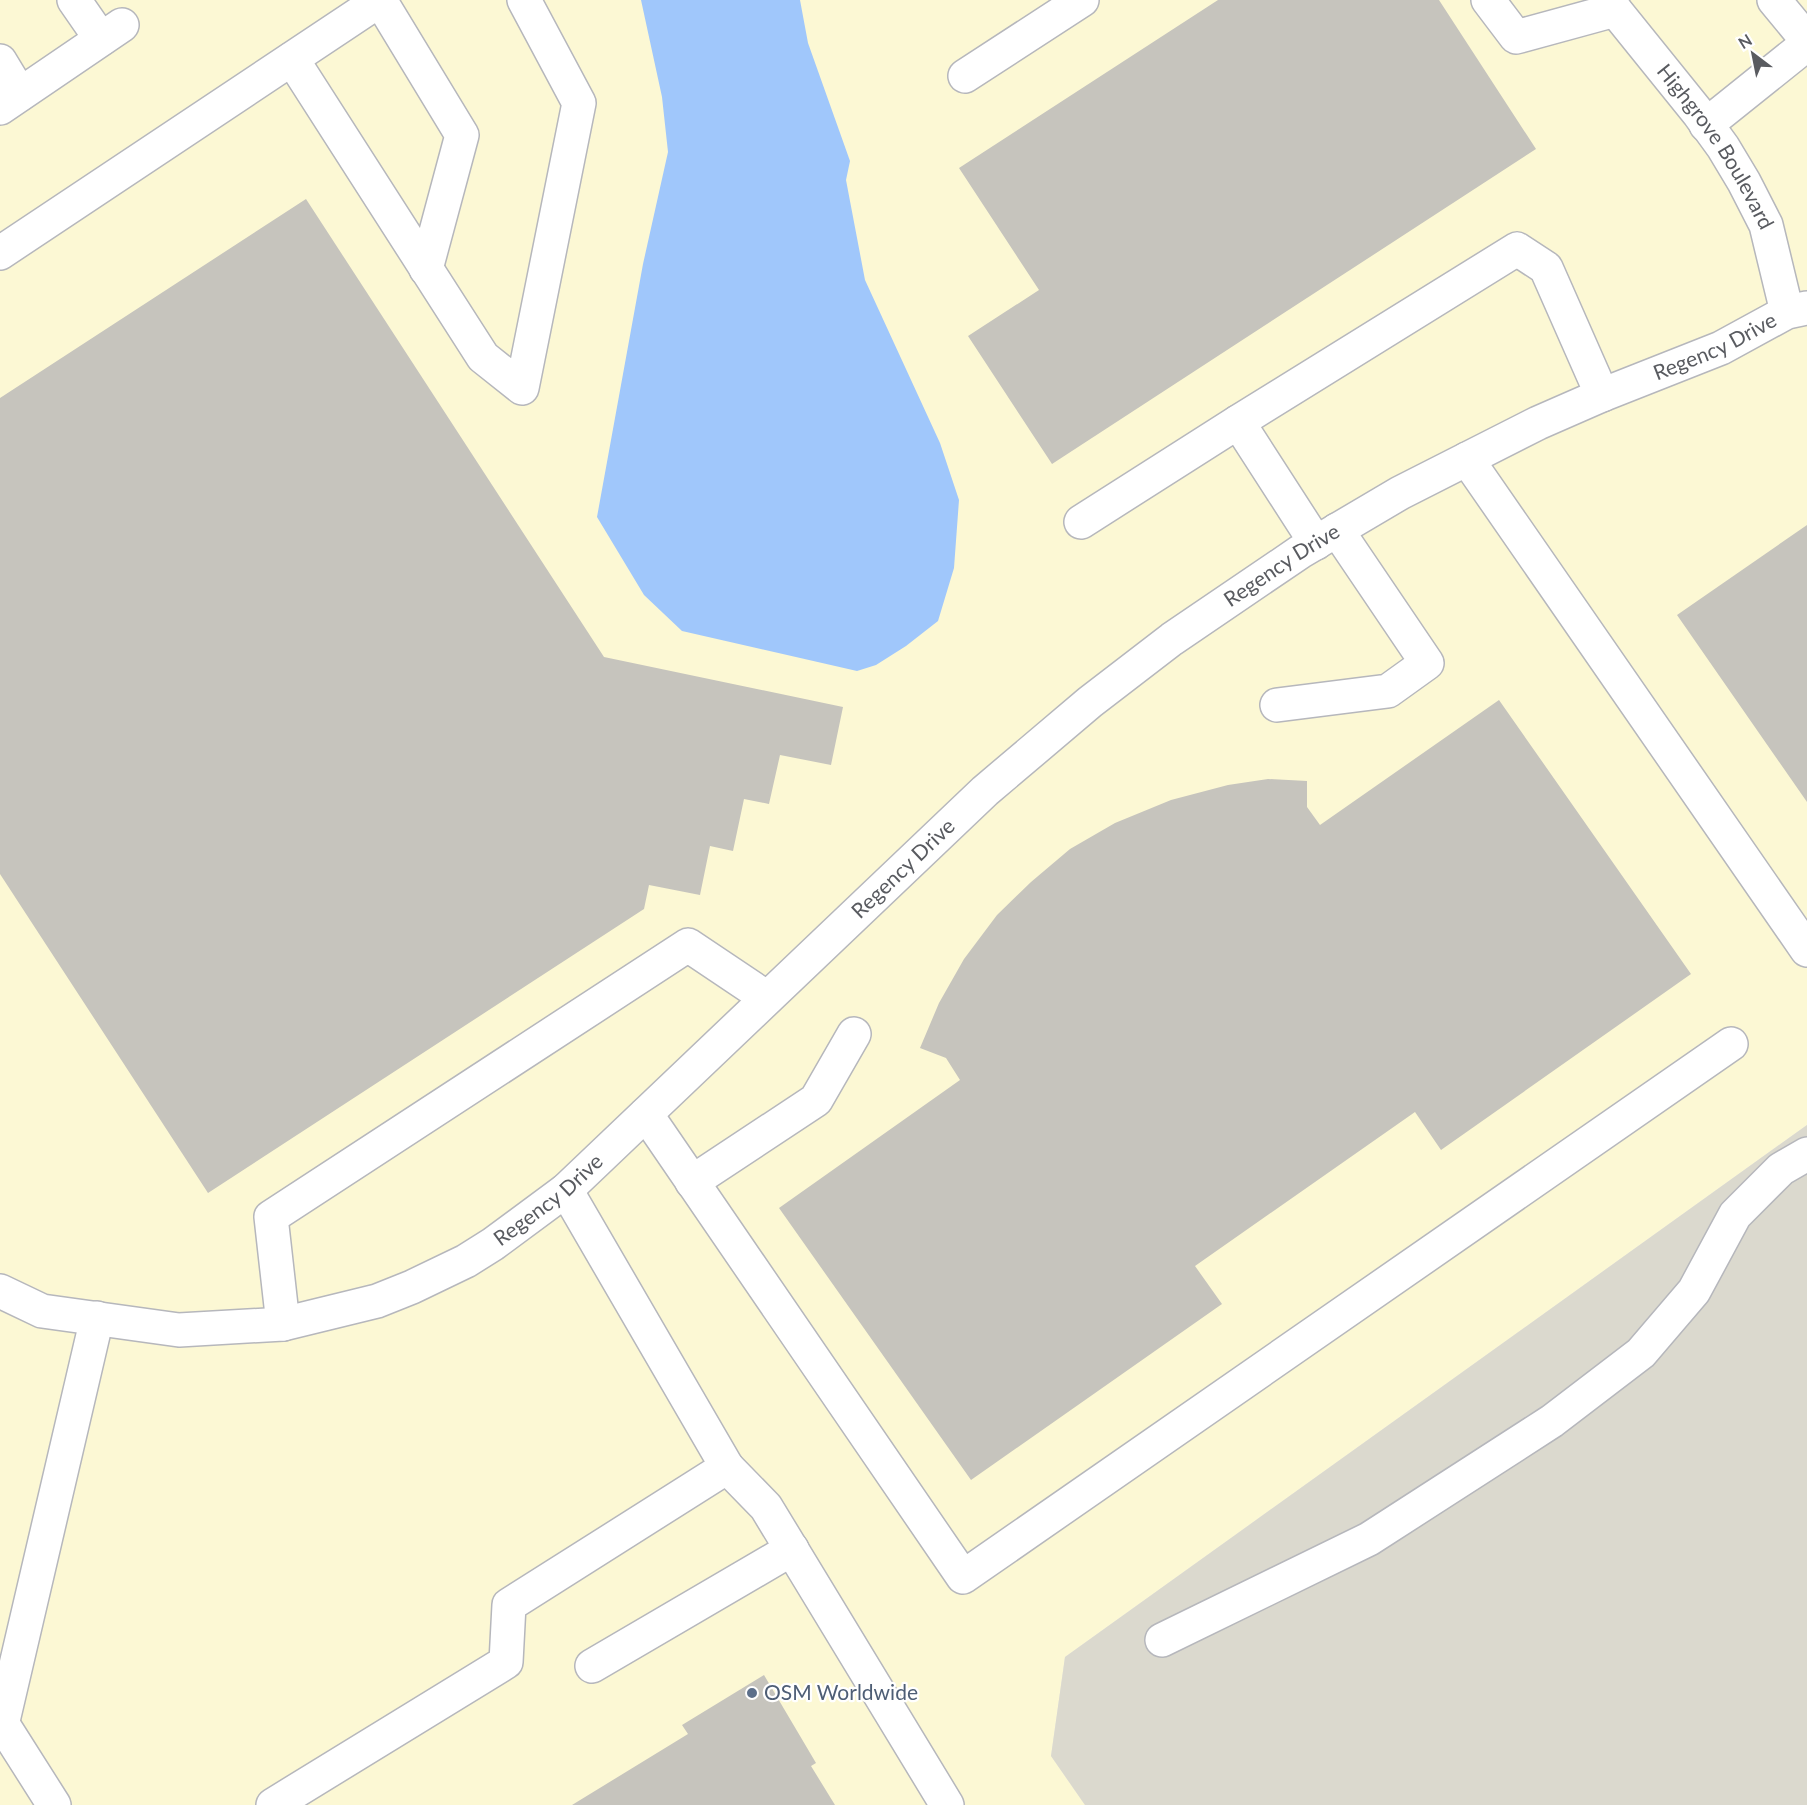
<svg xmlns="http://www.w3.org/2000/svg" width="1807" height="1805" viewBox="0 0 1807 1805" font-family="Lato,sans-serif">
<rect width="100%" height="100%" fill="#ebeae0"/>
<!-- commercial -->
<path fill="#fcf8d4" d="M0,0H1807V1125L1065,1657L1051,1756L1085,1805H0Z"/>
<!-- education -->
<path fill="#dbd9ce" d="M1807,1125V1805H1085L1051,1756L1065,1657Z"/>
<!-- water -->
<path fill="#a0c7fb" d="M641,0H800L808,43L850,161L846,180L865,280L940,443L959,500L954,568L938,621L906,646L876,665L857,671L682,631L644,595L597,517L643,264L668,152L662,97Z"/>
<!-- building -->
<path fill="#c6c4bd" d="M1218,0H1439L1536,149L1052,464L968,336L1039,290L959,168Z
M306,199L604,657L843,707L831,765L780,755L769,804L744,799L733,851L710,846L700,895L649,885L644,909L208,1193L0,874V398Z
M1807,525V802L1677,615Z
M1499,700L1691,974L1441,1150L1415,1112L1195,1266L1222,1304L971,1480L779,1208L960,1080L946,1058L920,1048L939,1003L964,959L997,915L1031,882L1070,849L1115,823L1171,800L1228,785L1268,779L1307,781V807L1320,825Z
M764,1675L816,1763L811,1766L835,1805H572L688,1734L682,1725Z"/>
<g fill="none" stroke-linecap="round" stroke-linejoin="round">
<defs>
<g id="minor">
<path d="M74,0L101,39"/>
<path d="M380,0L462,135L426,269"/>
<path d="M1488,0L1516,37L1615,10"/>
<path id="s1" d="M1607,0L1699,114L1723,147L1744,182L1766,225L1787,312"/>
<path d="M1774,0L1807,40"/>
<path d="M292,59L483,357L522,388L579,103L524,0"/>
<path d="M0,61L20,94"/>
<path d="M965,76L1082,0"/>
<path d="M0,108L122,25"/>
<path d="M1706,125L1807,44"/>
<path d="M0,253L380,0"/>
<path d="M1238,422L1316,543"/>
<path d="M1467,459L1807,950"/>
<path d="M1081,522L1238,422L1517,249L1546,268L1602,395"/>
<path d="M1277,705L1388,691L1427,663L1337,530"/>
<path d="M646,1114L963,1577L1731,1044"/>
<path d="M692,1182L816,1100L854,1034"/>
<path id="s2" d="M0,1291L42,1311L179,1330L283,1324L377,1301L412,1287L466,1261L493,1244L566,1190L985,791L1090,702L1172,639L1300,552L1400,493L1538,423L1602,395L1721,348L1787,312L1807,308"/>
<path d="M283,1324L271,1217L688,945L767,998"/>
<path d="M727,1467L766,1507L947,1805"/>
<path d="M1162,1640L1369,1539L1552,1421L1641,1353L1694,1291L1735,1215L1781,1169L1807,1154"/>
<path d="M592,1666L792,1549"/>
<path d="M2,1723L54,1805"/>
<path d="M0,1726L2,1725L97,1318"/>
<path d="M273,1805L506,1662L509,1605L727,1467L566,1190"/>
</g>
</defs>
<!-- minor casing -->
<use href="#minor" stroke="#b6b7bc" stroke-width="36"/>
<!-- minor -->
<use href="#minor" stroke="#fff" stroke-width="33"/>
</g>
<!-- markers -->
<circle fill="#5c6f8a" stroke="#fff" stroke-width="2" cx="752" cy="1693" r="6"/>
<g text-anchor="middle" stroke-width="4.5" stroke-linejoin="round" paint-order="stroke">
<!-- street labels -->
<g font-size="21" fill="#595b60" stroke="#fff">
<text dy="7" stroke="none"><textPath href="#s1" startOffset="183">Highgrove Boulevard</textPath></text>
<text dy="7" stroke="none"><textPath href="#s2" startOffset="2044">Regency Drive</textPath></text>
<text dy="7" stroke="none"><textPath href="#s2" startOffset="1558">Regency Drive</textPath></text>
<text dy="7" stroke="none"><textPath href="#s2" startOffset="1072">Regency Drive</textPath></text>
<text dy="7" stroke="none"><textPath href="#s2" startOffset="586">Regency Drive</textPath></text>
</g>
<!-- service labels -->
<g font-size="21" fill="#4e5e75" stroke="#fff" text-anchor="start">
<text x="764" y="1700">OSM Worldwide</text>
</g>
</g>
<!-- north arrow -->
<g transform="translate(1753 54) rotate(328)" stroke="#ffffff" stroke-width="4.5" paint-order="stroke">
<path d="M0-4.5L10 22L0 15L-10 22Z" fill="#595b60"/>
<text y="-9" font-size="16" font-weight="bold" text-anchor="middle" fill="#595b60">N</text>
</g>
</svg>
